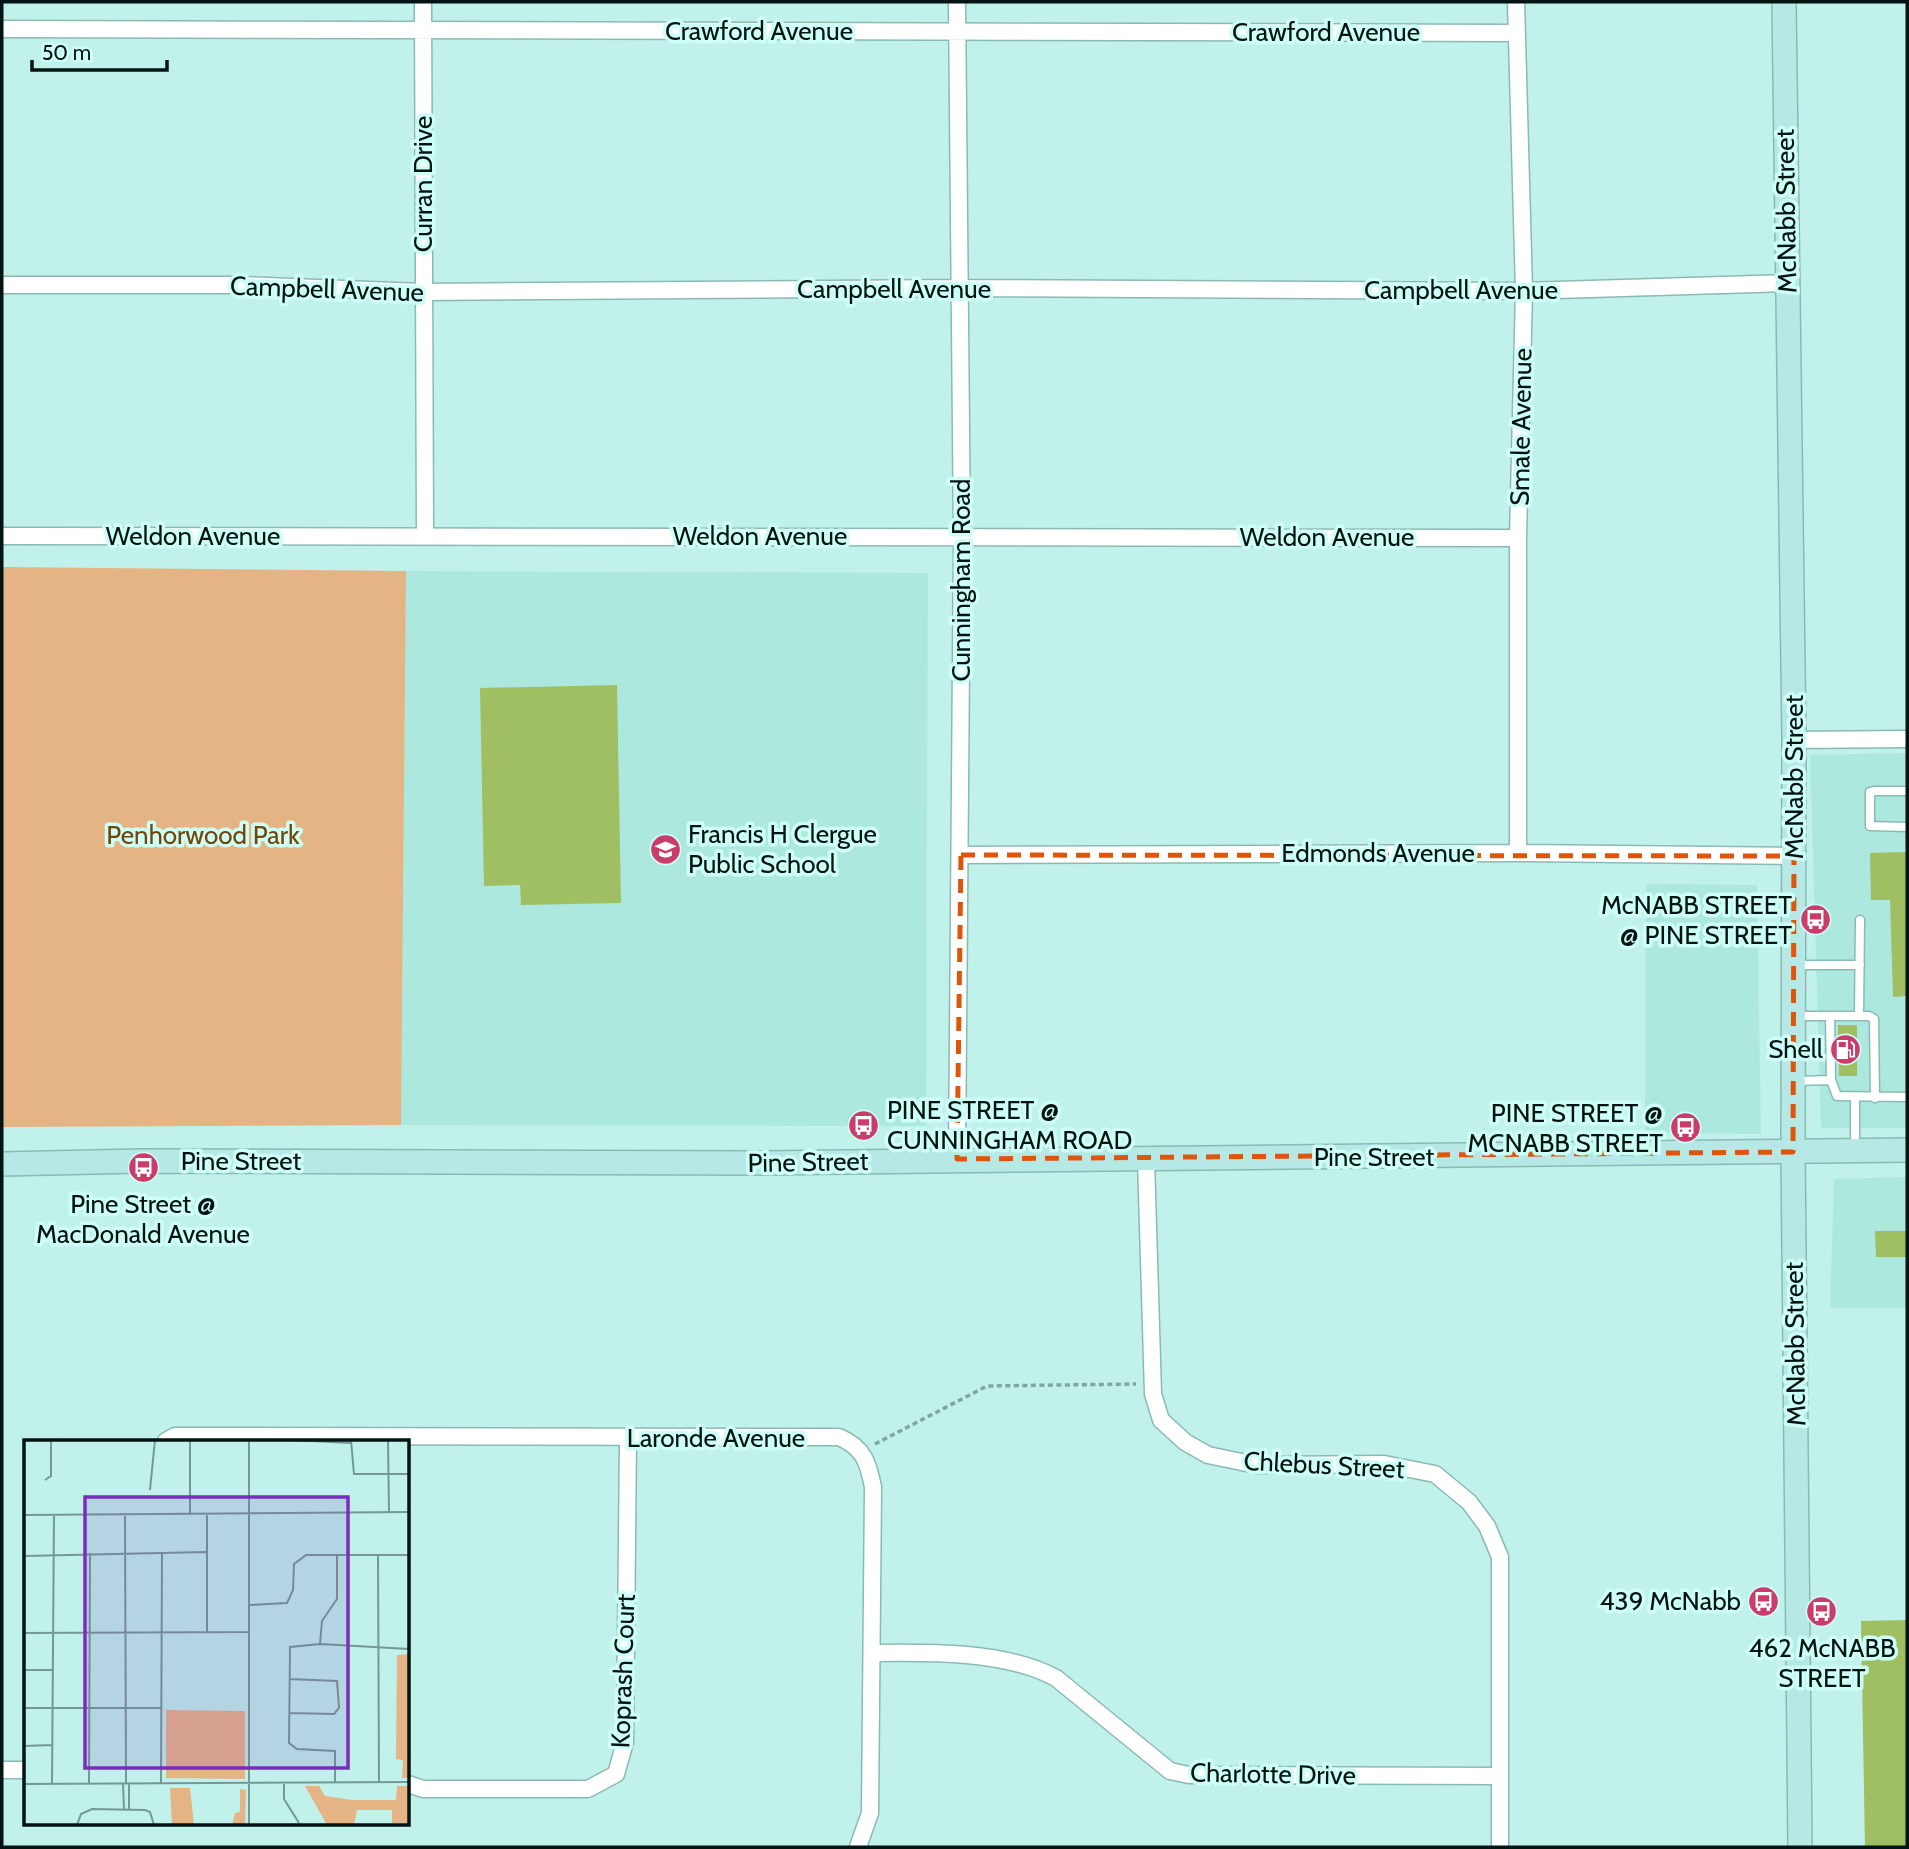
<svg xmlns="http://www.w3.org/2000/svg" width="1909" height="1849" viewBox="0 0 1909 1849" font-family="Cabin,sans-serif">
<rect width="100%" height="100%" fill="#c0f1ea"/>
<!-- built -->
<path fill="#ade8df" d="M406,571L928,573L926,1126L401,1125Z
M1907,753V1128H1821L1810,755Z
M1646,884L1757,885L1761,1134L1645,1133Z
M1907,1177V1308H1830L1834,1179Z"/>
<!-- green -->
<path fill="#e5b485" d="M2,567L406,571L401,1125L2,1127Z"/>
<!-- building -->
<path fill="#9fbf62" d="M617,685L621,903L521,905L520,885L484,886L480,688Z
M1907,852V996L1893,997L1890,900H1871L1870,853Z
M1838,1025H1857V1076H1839Z
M1875,1231H1907V1257H1876Z
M1907,1620V1847H1865L1861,1621Z"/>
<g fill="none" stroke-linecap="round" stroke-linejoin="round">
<defs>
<path id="lane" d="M1907,791H1875L1870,792V826L1907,827
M1796,965H1860
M1797,1016H1830L1831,1080L1837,1096L1907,1097
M1830,1016H1869L1874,1019L1875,1098
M1859,1016L1860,920
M1795,1081L1831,1080
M1855,1098V1147"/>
<path id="street" d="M423,2L425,535
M957,2L962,537L957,1159
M1516,2L1524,291L1518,538V853
M2,29L1516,33
M2,285H241L422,292L960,288L1524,291L1787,283
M2,536L1518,538
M1794,740L1907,739
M961,855L1518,853L1794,856
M1146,1159L1153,1394L1161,1420L1185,1442L1208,1455L1256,1465L1384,1464L1435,1474L1469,1502L1487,1526L1500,1557V1847
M166,1441L175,1436L839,1437C864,1448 868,1462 873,1487L870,1813L858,1847
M873,1653C929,1652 1006,1651 1056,1678L1170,1771L1189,1775L1500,1776
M2,1770H26
M408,1784L423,1789H588L616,1774L625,1742L628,1438"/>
<path id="secondary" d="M1784,2L1794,740L1793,1152L1800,1847
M2,1164L141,1161L759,1163L1907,1150"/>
</defs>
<!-- lane casing -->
<use href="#lane" stroke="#8bbab4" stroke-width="11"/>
<!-- street casing -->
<use href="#street" stroke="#8bbab4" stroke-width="19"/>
<!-- secondary casing -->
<use href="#secondary" stroke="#8bbab4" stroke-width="26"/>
<!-- path -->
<path stroke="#80a6a1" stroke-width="3.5" stroke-dasharray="5 3.5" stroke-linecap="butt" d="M875,1444L987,1386L1136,1384"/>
<!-- lane -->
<use href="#lane" stroke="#fff" stroke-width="8"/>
<!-- street -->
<use href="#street" stroke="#fff" stroke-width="16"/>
<!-- secondary -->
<use href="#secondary" stroke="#b6e8e5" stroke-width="23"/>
</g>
<!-- marked area -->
<path fill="none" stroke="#dd560c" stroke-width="5" stroke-dasharray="14 9" stroke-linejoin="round" d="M961,855L1794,856L1793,1152L957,1159Z"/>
<!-- icons -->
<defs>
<symbol id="school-disc" viewBox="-11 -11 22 22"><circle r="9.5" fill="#ca3d6b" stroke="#cdfff7"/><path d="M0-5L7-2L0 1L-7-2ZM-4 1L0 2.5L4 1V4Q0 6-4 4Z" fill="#fff"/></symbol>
<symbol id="bus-disc" viewBox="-11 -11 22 22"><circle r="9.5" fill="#ca3d6b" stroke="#cdfff7"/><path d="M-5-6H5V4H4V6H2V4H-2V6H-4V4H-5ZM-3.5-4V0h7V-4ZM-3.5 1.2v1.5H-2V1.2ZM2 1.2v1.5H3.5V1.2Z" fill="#fff"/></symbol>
<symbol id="fuel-disc" viewBox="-11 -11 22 22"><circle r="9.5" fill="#ca3d6b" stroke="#cdfff7"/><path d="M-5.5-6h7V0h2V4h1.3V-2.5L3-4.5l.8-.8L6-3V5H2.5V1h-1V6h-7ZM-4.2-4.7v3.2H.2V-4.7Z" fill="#fff"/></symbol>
</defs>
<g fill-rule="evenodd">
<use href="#school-disc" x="648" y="832" width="35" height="35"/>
<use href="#bus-disc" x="1798" y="902" width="35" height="35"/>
<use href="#fuel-disc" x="1828" y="1032" width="35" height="35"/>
<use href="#bus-disc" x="846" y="1108" width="35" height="35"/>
<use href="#bus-disc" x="1668" y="1110" width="35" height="35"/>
<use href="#bus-disc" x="126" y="1150" width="35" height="35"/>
<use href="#bus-disc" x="1746" y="1584" width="35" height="35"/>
<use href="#bus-disc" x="1804" y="1594" width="35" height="35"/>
</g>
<g text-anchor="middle" stroke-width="7" stroke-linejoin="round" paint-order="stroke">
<!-- street labels -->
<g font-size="26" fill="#031412" stroke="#cdfff7">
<text x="759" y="40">Crawford Avenue</text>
<text x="1326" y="41">Crawford Avenue</text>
<text transform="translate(423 184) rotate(-90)" y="9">Curran Drive</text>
<text transform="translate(1786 211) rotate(-91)" y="9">McNabb Street</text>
<text transform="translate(327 289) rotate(2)" y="9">Campbell Avenue</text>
<text x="894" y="298">Campbell Avenue</text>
<text x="1461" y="299">Campbell Avenue</text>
<text transform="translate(1521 427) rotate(-89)" y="9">Smale Avenue</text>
<text x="193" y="545">Weldon Avenue</text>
<text x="760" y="545">Weldon Avenue</text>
<text x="1327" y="546">Weldon Avenue</text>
<text transform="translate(961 580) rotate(-90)" y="9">Cunningham Road</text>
<text transform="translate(1794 777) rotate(-90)" y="9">McNabb Street</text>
<text x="1378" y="862">Edmonds Avenue</text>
<text x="1374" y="1166">Pine Street</text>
<text x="241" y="1170">Pine Street</text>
<text transform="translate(808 1162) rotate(-1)" y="9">Pine Street</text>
<text transform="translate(1795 1344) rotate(-91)" y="9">McNabb Street</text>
<text x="716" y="1447">Laronde Avenue</text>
<text transform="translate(1324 1465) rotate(3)" y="9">Chlebus Street</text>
<text transform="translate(623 1671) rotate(-88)" y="9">Koprash Court</text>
<text transform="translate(1273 1774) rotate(1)" y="9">Charlotte Drive</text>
</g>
<!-- poi labels -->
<g font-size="26" fill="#031412" stroke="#cdfff7" text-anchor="end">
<text x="688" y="843" text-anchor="start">Francis H Clergue<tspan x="688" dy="30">Public School</tspan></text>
<text x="1792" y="914">McNABB STREET<tspan x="1792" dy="30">@ PINE STREET</tspan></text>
<text x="1823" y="1058">Shell</text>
<text x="887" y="1119" text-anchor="start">PINE STREET @<tspan x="887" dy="30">CUNNINGHAM ROAD</tspan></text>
<text x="1663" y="1122">PINE STREET @<tspan x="1663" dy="30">MCNABB STREET</tspan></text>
<text x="143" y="1213" text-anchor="middle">Pine Street @<tspan x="143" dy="30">MacDonald Avenue</tspan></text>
<text x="1741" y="1610">439 McNabb</text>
<text x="1822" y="1657" text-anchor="middle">462 McNABB<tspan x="1822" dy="30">STREET</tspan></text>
</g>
<!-- park labels -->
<g font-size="26" fill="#744509" stroke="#cdfff7">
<text x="203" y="844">Penhorwood Park</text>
</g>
</g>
<!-- overview -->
<g transform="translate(24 1440)">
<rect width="385" height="385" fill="#c0f1ea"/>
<path d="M385,214V338H378L379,320L372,319L373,215ZM142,270L221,271V339L142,338ZM281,346H295L301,356L328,360H372L373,346H385V383H368V370H333L330,385H303ZM146,348H166L170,385H148ZM216,349L222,350L221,385H208L211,373L216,372Z" fill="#e5b485"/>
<path fill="none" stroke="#749994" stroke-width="2" d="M166,0V73M225,0V385M265,0L327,3M327,0L330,34H385M364,0L365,72M21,40L27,36V0M126,50L131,0M101,74L102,343M0,75L385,72M354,115L355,342M0,116L182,112M226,165L263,163L269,150L270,124L282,115H385M183,192V75M0,193L226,192M296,204L298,181L313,159V115M0,230H29M0,268H137M265,273L310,274L315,268L313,241L265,239M0,306L28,305M311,342V311L273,309L265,303L266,207L296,204L385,209M65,343L66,113M99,343L100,369M137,343L138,112M0,344L385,342M28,344L30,75M105,344V370M260,344V359L275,383M53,385L57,374L68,369L121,370L126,372L130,385"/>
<path fill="#7b2cbf" fill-opacity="0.15" stroke="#7b2cbf" stroke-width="3.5" d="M61,57H324V328H61Z"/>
<rect width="385" height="385" fill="none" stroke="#031412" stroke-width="3.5"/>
</g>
<!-- border -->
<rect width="1909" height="1849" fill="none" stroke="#031412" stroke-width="7"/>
<!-- scale -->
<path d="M32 60v10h135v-10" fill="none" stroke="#031412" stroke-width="3.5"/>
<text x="42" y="60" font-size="21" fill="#031412" stroke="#cdfff7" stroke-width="5" paint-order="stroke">50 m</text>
</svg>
